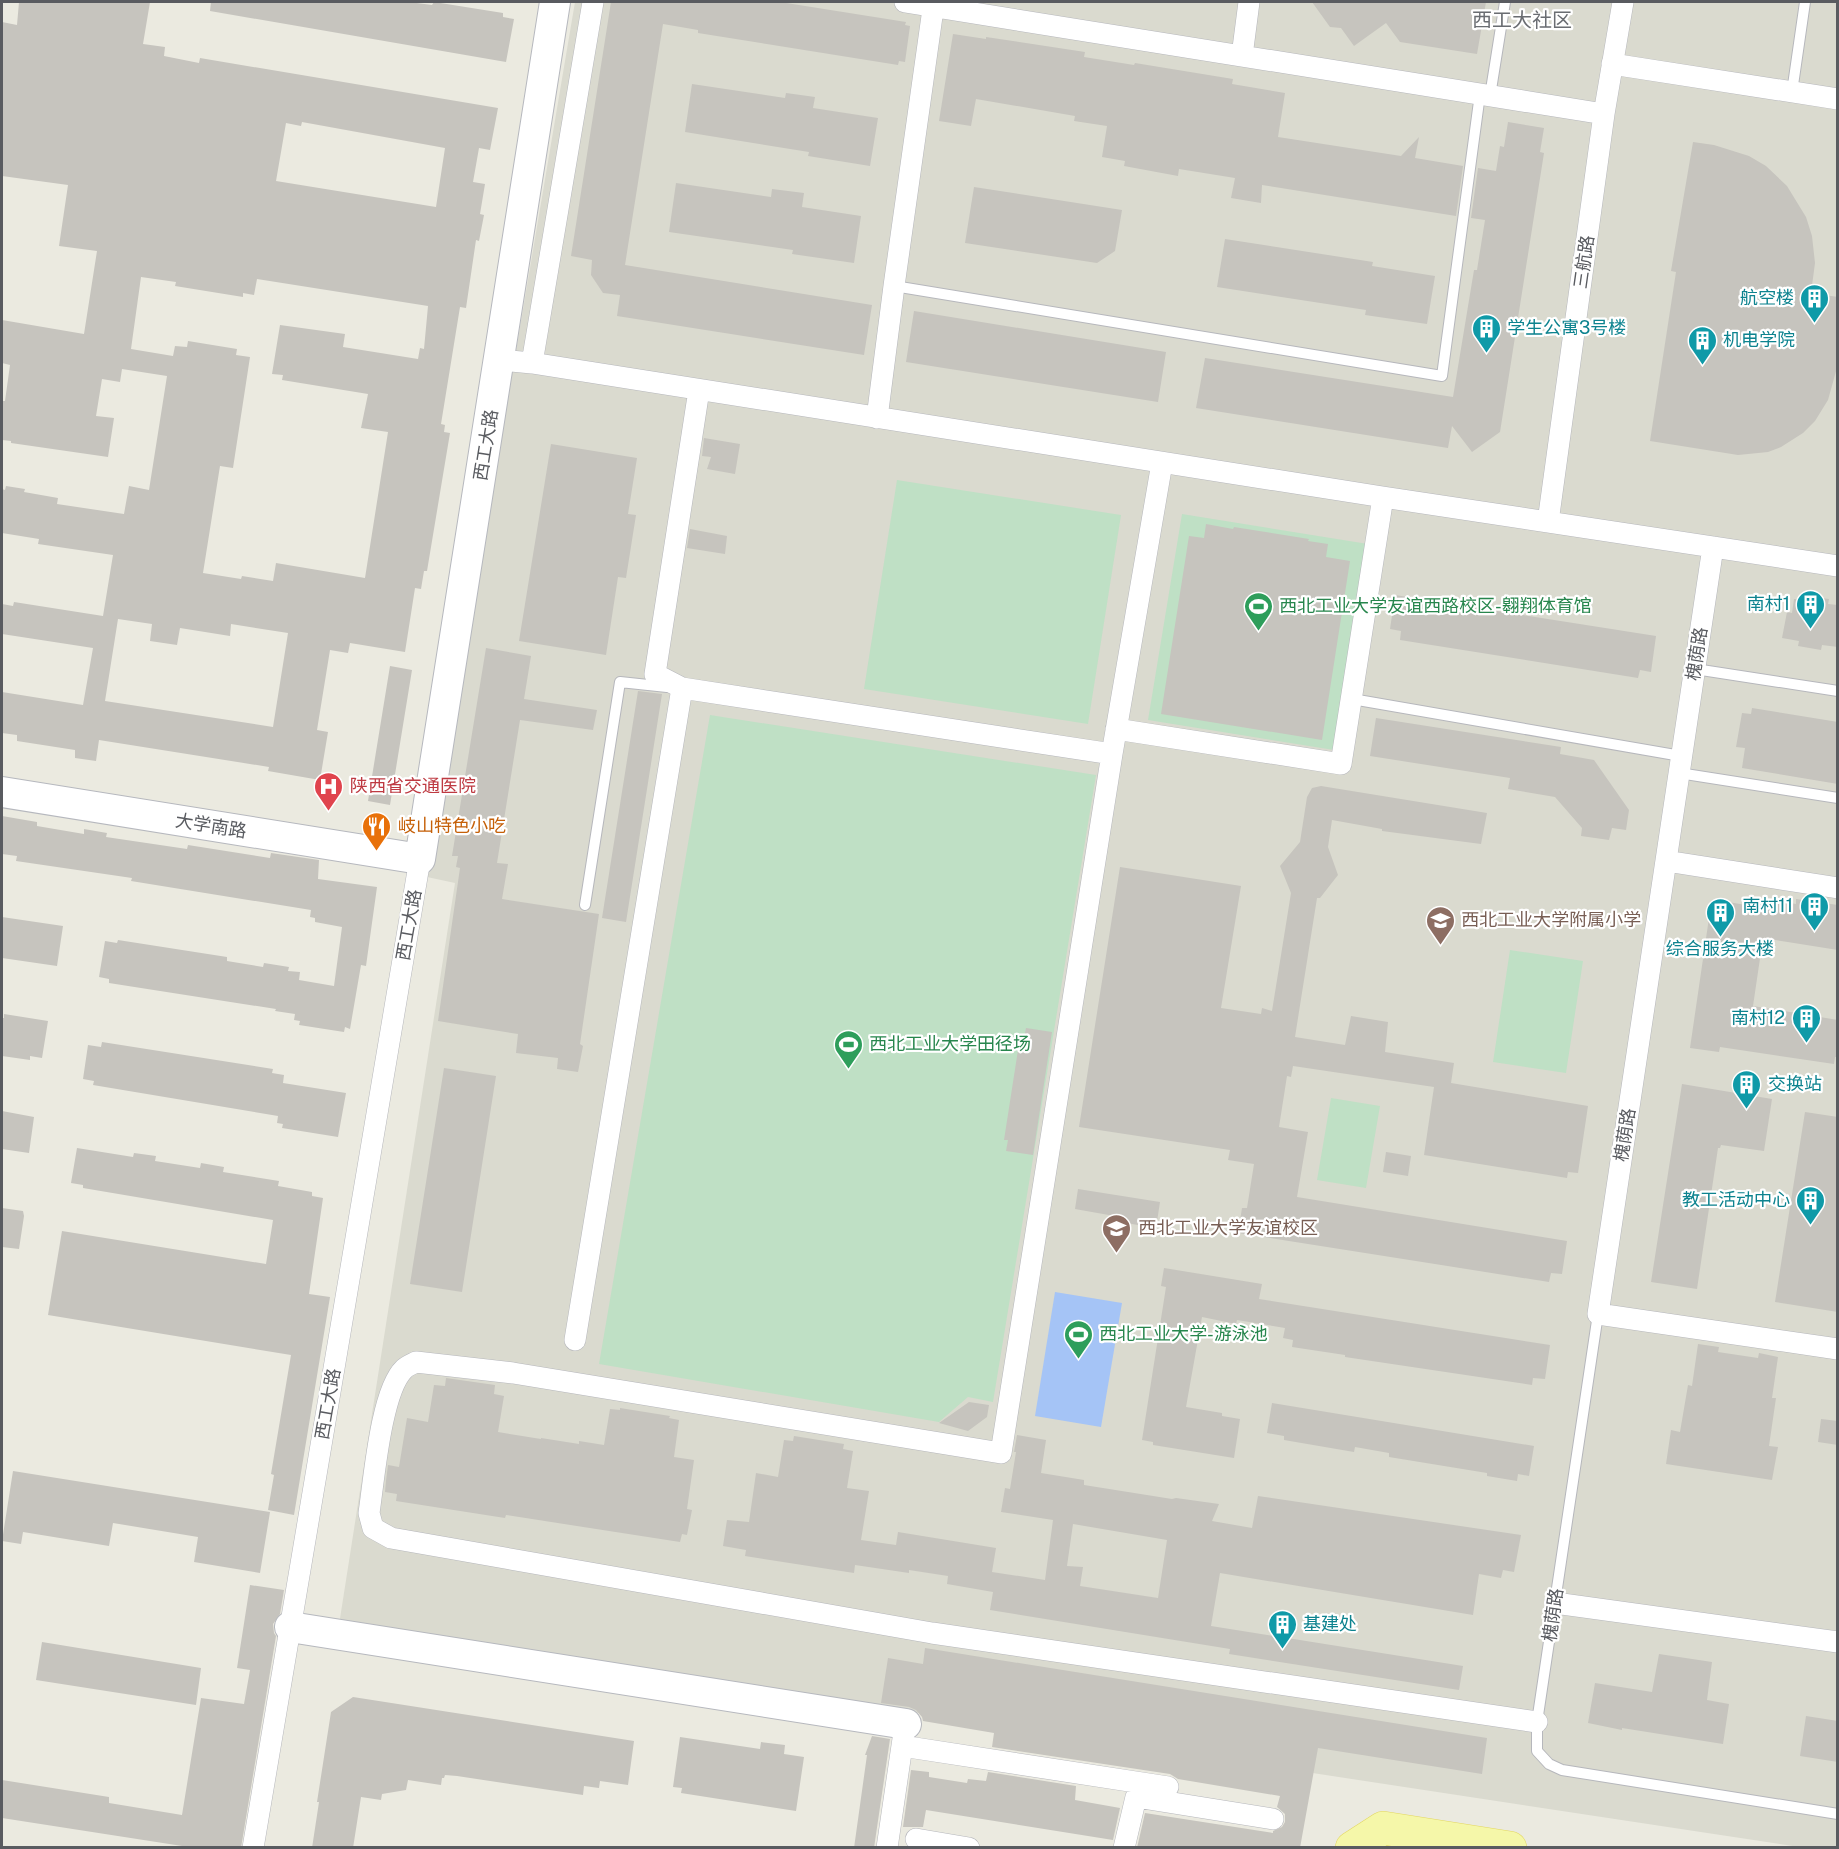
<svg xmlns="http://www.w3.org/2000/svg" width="1839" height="1849" viewBox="0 0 1839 1849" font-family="'Public Sans','Noto Sans SC',sans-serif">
<rect width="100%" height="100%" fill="#ebeae0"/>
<!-- education -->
<path fill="#dadacf" d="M575,2H1837V1847H1799L339,1625L455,883L427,877Z"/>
<!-- pitch -->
<path fill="#bfe0c5" d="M897,480L1121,515L1088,724L864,689Z
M1182,514L1368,544L1334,750L1148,720Z
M710,715L1096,775L993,1402L968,1397L939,1422L599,1364Z
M1510,950L1583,961L1566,1073L1493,1062Z
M1331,1098L1380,1106L1366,1188L1317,1180Z"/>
<!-- water -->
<path fill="#a5c4f6" d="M1055,1292L1122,1303L1101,1427L1035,1416Z"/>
<!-- building -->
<path fill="#c6c4be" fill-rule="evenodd" d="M19,2H150L143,44L165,47L164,56L199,63L200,58L498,108L490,150L479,148L473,182L485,184L480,214L484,215L479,241L476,240L466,308L460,307L441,424L445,425L444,432L450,433L427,571H424L421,589L415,588L405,652L350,643L348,653L330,650L317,730L328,732L320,780L268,771L269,767L99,740L96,761L75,758V750L17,741V735L2,733V692L83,705L93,648L2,634V604L13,606L14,602L103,616L113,555L38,544L39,539L2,533V489L5,490L6,486L25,489L24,492L58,498L57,504L124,514L129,486L149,490L167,376L122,369L120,382L102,379L96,416L114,418L108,457L11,443V441L2,440V401H5L10,365L2,363V320L84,334L97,251L59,246L68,185L2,176V22L17,25ZM302,122L445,148L436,207L276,181L286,123L301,126ZM141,277L176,282L175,286L243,297V293L254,295L257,279L428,306L424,349L420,348L418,359L343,347L345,334L280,325L272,374L283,375L282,380L368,394L361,428L388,432L365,578L276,563L273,581L242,576L241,579L203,573L220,466L233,468L250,357L236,355L237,349L188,341L187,347L175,346L173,356L131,349ZM118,619L152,624L150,641L177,645L180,628L230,636L231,624L288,633L273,727L105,701Z
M211,2H409L432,5L434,2L503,13V17L514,19L506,62L210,11Z
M611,2H780L906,22L905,25L910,26L905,62L899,61L898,65L698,33V30L663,24L625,265L872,305L864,355L617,316L620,295L603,293L591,275L592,260L571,256Z
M1312,2H1486L1477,54L1400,42L1386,23L1354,46L1341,28L1330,27Z
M953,34L986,39V37L1085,52L1084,57L1134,65L1135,63L1233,79L1232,84L1285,93L1278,137L1401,156L1419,137L1415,158L1463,166L1456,216L1262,185L1261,203L1231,198L1235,178L1179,169L1178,176L1124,166L1125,161L1102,157L1107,126L1074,121L1075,116L976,99L971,126L939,121Z
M692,84L785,98L786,93L815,97L813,108L878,118L870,166L808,156L809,152L685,132Z
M1508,122L1544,128L1540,152L1544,153L1500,432L1472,452L1452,426L1448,448L1196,408L1205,358L1453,397L1474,270H1477L1485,220L1471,218L1478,168L1496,171L1500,146L1504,147Z
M1693,142L1714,145L1749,156L1766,166L1787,186L1806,217L1812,236L1815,263L1811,293L1838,297V364L1828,400L1815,421L1803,433L1781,447L1768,452L1738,455L1650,441L1676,272L1671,271Z
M676,183L771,197L772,189L804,193L802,207L861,216L854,263L792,254L793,250L669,232Z
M974,187L1122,210L1115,251L1097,263L965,243Z
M1225,239L1373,262L1372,266L1435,276L1427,324L1365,315L1366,310L1217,287Z
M914,311L1166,352L1158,402L906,362Z
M704,438L740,444L735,474L707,469L711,457L702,456Z
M551,444L637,458L628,514L636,515L626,578L618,577L606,655L519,641Z
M1206,524L1233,529L1234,527L1309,539L1308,541L1328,544L1326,557L1350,561L1322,740L1161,714L1189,536L1204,538Z
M690,529L727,536L725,554L687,548Z
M1395,595L1656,636L1651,672L1640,670L1638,678L1400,640L1401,631L1390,629Z
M1806,596L1829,599L1828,604L1838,605V647L1822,645L1821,650L1798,646L1799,641L1782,638L1787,612L1792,613L1794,599L1805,600Z
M486,648L531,656L524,699L597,710L593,730L520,720L497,863L508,864L502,899L599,914L580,1044L583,1046L578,1072L557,1069L558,1058L516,1053L518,1034L438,1021L460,868L456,867L458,856H452Z
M390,666L412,670L390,805L368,801Z
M638,691L662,694L626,922L602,918Z
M1752,708L1838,722V784L1742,768L1745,748L1736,747L1742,713L1751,714Z
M1376,718L1561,747L1560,754L1594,760L1629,810L1626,830L1612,828L1609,840L1581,836L1582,828L1555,797L1508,789L1510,778L1370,756Z
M1321,786L1487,813L1481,844L1382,831V829L1332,820L1328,847L1338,875L1320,898H1317L1295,1037L1345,1045L1351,1016L1388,1022L1385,1052L1454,1063L1451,1083L1588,1106L1578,1173L1568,1172L1567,1178L1424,1155L1434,1087L1293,1066L1291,1077L1287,1076L1279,1127L1308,1132L1297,1197L1567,1241L1562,1274L1551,1273L1549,1282L1238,1233L1242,1208H1247L1254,1164L1228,1160L1230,1150L1079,1127L1120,867L1241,886L1221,1008L1261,1014L1262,1008L1272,1011L1291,893L1280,866L1300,842L1307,797L1312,788Z
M2,816L37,822V826L84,834V829L107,833L106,837L187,849L188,845L270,858L271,853L319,860L318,879L377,887L366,966L361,965L350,1029L345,1027L344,1032L299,1025L300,1021L294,1020L295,1014L275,1011L276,1009L109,983V979L99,977L105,941L117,943L118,940L227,957V961L263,967L264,963L289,967L288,971L300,972L299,980L334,986L342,927L315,922V918L310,917L311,910L131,881L132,878L16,861L17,856L2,854Z
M1748,896L1796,904V899L1838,905V950L1763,938L1753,1006L1838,1020V1057H1835L1834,1064L1720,1047L1719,1052L1690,1048L1710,911L1721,913L1722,901L1746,905Z
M2,917L63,926L57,966L2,958Z
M4,1014L48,1021L42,1058L30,1056V1060L2,1056V1018H4Z
M1026,1028L1052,1032L1033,1155L1006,1151L1008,1140H1004L1020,1037L1024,1038Z
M102,1042L273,1069L272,1073L284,1075L283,1083L346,1093L338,1137L282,1128L283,1124L277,1123L278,1116L93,1085L94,1081L83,1079L88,1045L101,1047Z
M444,1068L496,1076L462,1292L410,1284Z
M1682,1084L1772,1099L1764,1151L1721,1145L1720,1148H1718L1697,1289L1651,1282Z
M2,1111L34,1117L29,1153L2,1149Z
M1805,1112L1838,1117V1312L1775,1302Z
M77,1148L133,1157L134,1153L156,1156L155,1161L200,1168L201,1163L224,1167L223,1172L279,1181L278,1186L312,1192V1196L323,1198L309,1294L330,1297L294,1515L268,1510L274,1475L271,1474L291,1355L48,1315L62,1231L266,1264L273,1220L83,1188V1185L71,1183Z
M1386,1152L1411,1156L1408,1176L1383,1172Z
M1078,1189L1160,1202L1156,1228L1120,1222V1217L1075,1209Z
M2,1208L23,1211L24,1216L19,1249L2,1247Z
M1164,1268L1262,1284L1259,1299L1550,1345L1545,1379L1533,1378L1532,1385L1345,1357V1355L1292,1347L1293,1340L1283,1338L1285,1328L1237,1320L1236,1324L1202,1317L1186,1407L1222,1413V1416L1240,1419L1234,1458L1153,1445V1442L1142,1440L1166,1287L1161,1286Z
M1698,1344L1719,1347L1718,1352L1758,1358L1759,1353L1778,1357L1772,1398H1776L1769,1446L1778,1447L1772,1480L1666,1464L1671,1430L1680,1432L1688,1385L1692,1386Z
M446,1378L495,1385L494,1394L504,1396L498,1432L541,1439V1438L579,1444V1441L604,1445L610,1409L620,1410V1408L670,1416L669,1418L679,1420L674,1457L694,1460L687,1509L692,1510L687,1535L682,1534L680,1542L506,1515L505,1518L396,1501L397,1494L385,1492L386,1481L388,1465L399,1467L407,1418L428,1422L434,1385L445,1386Z
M969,1402L989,1405L987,1417L968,1431L939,1423Z
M1272,1403L1534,1446L1529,1476L1518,1474L1517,1481L1487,1476V1473L1389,1457V1453L1355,1447L1354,1452L1284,1440V1436L1267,1433Z
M1821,1419L1838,1421V1445L1818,1442Z
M1017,1435L1046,1440L1041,1473L1084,1480V1485L1172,1499L1176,1498L1219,1504L1212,1521L1252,1528L1258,1496L1521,1535L1514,1572L1503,1570L1501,1578L1479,1574L1473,1615L1220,1573L1211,1626L1463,1666L1459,1690L1229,1654L1230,1649L990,1610L993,1592L947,1584L948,1576L909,1570V1573L855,1565L854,1573L745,1556L746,1550L723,1546L727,1520L749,1522L756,1473L778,1477L784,1440L793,1441L794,1436L844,1444L843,1449L853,1451L847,1488L869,1491L861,1540L896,1545L898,1532L996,1548L992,1572L1045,1580L1053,1520L1001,1512L1005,1488L1010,1489L1016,1452H1014ZM1073,1524L1167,1540L1158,1598L1080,1586L1083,1567L1067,1566Z
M13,1471L270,1512L260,1573L194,1562L198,1537L113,1523L109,1546L23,1532L21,1544L2,1541Z
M250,1585L284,1590L280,1614L273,1624L274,1633L276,1636L241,1848H195L2,1818V1780L109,1797V1803L182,1815L201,1698L244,1704L250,1670L237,1668Z
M42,1642L201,1668L196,1705L36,1680Z
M925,1648L1487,1738L1482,1774L1318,1748L1300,1848H1137L1145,1813L1273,1833V1831L1282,1827L1285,1822V1814L1277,1807L1280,1796L1178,1779L1170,1774L992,1747L994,1733L923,1721L922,1717L916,1710L909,1707L881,1703L888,1658L923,1664Z
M1659,1654L1712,1662L1707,1700L1729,1704L1723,1744L1622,1728V1730L1588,1723L1595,1683L1652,1692Z
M353,1697L634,1741L628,1785L600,1781L599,1788L584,1786L583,1795L457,1776L445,1775L444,1778H442L441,1785L408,1780L406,1790L382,1794L381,1800L361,1797L353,1848H312L319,1802H317L331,1712Z
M1806,1716L1838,1721V1762L1800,1756Z
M872,1736L890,1739L874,1848H854L867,1755H865Z
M680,1737L760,1749L761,1742L785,1745L784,1754L804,1757L796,1811L681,1793L682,1788L673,1787Z
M911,1770L929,1772V1777L967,1783L968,1779L986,1781L988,1772L1076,1786L1075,1800L1120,1808L1113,1840L926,1810L923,1827H903Z"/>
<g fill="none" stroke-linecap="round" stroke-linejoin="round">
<defs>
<path id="lane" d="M1792,92L1805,2
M1490,96L1505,2
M894,286L1442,376L1480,94
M1695,669L1838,691
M1352,699L1681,756
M1679,773L1838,798
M585,905L620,682L667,687
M1598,1314L1537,1722V1751L1549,1764L1562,1770L1838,1814"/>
<path id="street" d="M905,2L1604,114
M1242,56L1249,2
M1612,64L1838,99
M499,360L532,363L1383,497L1838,566
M532,363L593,2
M877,418L894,286L934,2
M1162,463L1112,754L1001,1453L513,1373L416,1362C412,1364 407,1366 404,1369C381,1391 374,1480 369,1513L373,1528L391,1538L932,1633L1537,1722
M1548,522L1604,114L1623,2
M1713,547L1598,1314L1838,1349
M682,688L1112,754
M1116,729L1341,764L1383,497
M1666,861L1838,888
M575,1340L682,688L655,674L699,390
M1555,1603L1838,1642
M902,1746L1168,1787
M916,1839L969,1848
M253,1848L420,859
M887,1848L904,1732
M1124,1848L1136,1797L1273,1819"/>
<path id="secondary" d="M2,792L420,859L555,2
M290,1627L906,1724"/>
<path id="primary" d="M1352,1848L1383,1828L1510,1848"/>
</defs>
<!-- lane casing -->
<use href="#lane" stroke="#b6b7bc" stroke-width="12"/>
<!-- street casing -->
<use href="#street" stroke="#b6b7bc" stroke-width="22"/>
<!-- secondary casing -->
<use href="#secondary" stroke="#b6b8be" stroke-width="32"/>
<!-- primary casing -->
<use href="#primary" stroke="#e3d761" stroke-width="34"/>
<!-- lane -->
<use href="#lane" stroke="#fff" stroke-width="10"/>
<!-- street -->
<use href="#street" stroke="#fff" stroke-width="21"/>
<!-- secondary -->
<use href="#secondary" stroke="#fff" stroke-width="30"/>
<!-- primary -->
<use href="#primary" stroke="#f5f7a9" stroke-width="33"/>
</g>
<!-- icons -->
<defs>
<symbol id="building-pin" viewBox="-11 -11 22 30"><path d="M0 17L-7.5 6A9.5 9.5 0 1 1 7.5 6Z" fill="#0f9aa8" stroke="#fff"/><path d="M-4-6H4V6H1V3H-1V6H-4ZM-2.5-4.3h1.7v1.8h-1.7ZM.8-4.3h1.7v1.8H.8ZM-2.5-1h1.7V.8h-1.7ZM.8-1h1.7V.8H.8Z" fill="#fff"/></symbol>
<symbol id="stadium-pin" viewBox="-11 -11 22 30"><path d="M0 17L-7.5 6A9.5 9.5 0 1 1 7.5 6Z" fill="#2e9e5b" stroke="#fff"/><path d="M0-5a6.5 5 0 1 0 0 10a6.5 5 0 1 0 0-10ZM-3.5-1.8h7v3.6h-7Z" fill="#fff"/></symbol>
<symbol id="hospital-pin" viewBox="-11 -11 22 30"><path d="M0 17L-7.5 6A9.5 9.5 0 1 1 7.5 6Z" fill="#e0444e" stroke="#fff"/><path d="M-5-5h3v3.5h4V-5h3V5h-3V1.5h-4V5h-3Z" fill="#fff"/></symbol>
<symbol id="restaurant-pin" viewBox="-11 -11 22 30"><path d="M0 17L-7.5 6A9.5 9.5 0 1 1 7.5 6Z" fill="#e8710a" stroke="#fff"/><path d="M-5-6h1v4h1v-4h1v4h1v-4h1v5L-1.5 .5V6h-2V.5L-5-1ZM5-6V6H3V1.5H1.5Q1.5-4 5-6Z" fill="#fff"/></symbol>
<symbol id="school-pin" viewBox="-11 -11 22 30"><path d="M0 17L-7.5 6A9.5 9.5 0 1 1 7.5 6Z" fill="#8d6e63" stroke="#fff"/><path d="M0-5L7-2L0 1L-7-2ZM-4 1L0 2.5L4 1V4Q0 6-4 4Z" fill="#fff"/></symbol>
<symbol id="university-pin" viewBox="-11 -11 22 30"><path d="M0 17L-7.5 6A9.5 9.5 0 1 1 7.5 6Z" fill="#8d6e63" stroke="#fff"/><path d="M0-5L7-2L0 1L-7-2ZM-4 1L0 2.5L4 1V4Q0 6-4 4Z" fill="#fff"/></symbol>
</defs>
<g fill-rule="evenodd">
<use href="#building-pin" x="1798" y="282" width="33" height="45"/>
<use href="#building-pin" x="1470" y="312" width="33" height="45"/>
<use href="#building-pin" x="1686" y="324" width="33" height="45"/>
<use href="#building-pin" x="1794" y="588" width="33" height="45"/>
<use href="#stadium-pin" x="1242" y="590" width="33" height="45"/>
<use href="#hospital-pin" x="312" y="770" width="33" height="45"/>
<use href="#restaurant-pin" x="360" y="810" width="33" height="45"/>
<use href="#building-pin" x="1798" y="890" width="33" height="45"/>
<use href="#building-pin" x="1704" y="896" width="33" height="45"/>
<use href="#school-pin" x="1424" y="904" width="33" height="45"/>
<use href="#building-pin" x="1790" y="1002" width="33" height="45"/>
<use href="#stadium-pin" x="832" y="1028" width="33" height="45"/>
<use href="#building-pin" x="1730" y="1068" width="33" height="45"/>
<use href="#building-pin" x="1794" y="1184" width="33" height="45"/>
<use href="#university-pin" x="1100" y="1212" width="33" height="45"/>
<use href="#stadium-pin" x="1062" y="1318" width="33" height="45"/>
<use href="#building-pin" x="1266" y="1608" width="33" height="45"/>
</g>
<g text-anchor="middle" stroke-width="4.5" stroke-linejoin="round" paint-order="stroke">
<!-- street labels -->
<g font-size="18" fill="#595b60" stroke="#fff">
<text transform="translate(1584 262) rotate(-82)" y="6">三航路</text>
<text transform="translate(486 445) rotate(-81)" y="6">西工大路</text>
<text transform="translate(1697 654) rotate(-81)" y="6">槐荫路</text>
<text transform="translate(211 826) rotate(9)" y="6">大学南路</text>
<text transform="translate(409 925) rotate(-80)" y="6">西工大路</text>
<text transform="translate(1625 1135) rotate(-81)" y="6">槐荫路</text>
<text transform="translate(328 1404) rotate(-80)" y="6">西工大路</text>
<text transform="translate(1553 1615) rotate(-82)" y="6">槐荫路</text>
</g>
<!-- culture labels -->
<g font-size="18" fill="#0d838f" stroke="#fff" text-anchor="end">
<text x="1794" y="304">航空楼</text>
<text x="1507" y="334" text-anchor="start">学生公寓3号楼</text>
<text x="1723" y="346" text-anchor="start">机电学院</text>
<text x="1790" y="610">南村1</text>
<text x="1793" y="912">南村11</text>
<text x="1720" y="955" text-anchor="middle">综合服务大楼</text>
<text x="1785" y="1024">南村12</text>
<text x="1768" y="1090" text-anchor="start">交换站</text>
<text x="1790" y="1206">教工活动中心</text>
<text x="1303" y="1630" text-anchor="start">基建处</text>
</g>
<!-- leisure labels -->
<g font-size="18" fill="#27864d" stroke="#fff" text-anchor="start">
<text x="1279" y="612">西北工业大学友谊西路校区-翱翔体育馆</text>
<text x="869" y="1050">西北工业大学田径场</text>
<text x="1099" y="1340">西北工业大学-游泳池</text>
</g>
<!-- health labels -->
<g font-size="18" fill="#be3a42" stroke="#fff" text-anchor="start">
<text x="350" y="792">陕西省交通医院</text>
</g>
<!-- food labels -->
<g font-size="18" fill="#c56008" stroke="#fff" text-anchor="start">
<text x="398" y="832">岐山特色小吃</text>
</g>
<!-- education labels -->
<g font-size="18" fill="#785e54" stroke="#fff" text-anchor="start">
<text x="1461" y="926">西北工业大学附属小学</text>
<text x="1138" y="1234">西北工业大学友谊校区</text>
</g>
<!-- neighbourhood labels -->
<g font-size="20" fill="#6a6d72" stroke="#fff">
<text x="1522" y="27">西工大社区</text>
</g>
</g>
<!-- border -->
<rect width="1839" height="1849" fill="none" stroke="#595b60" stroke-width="6"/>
</svg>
